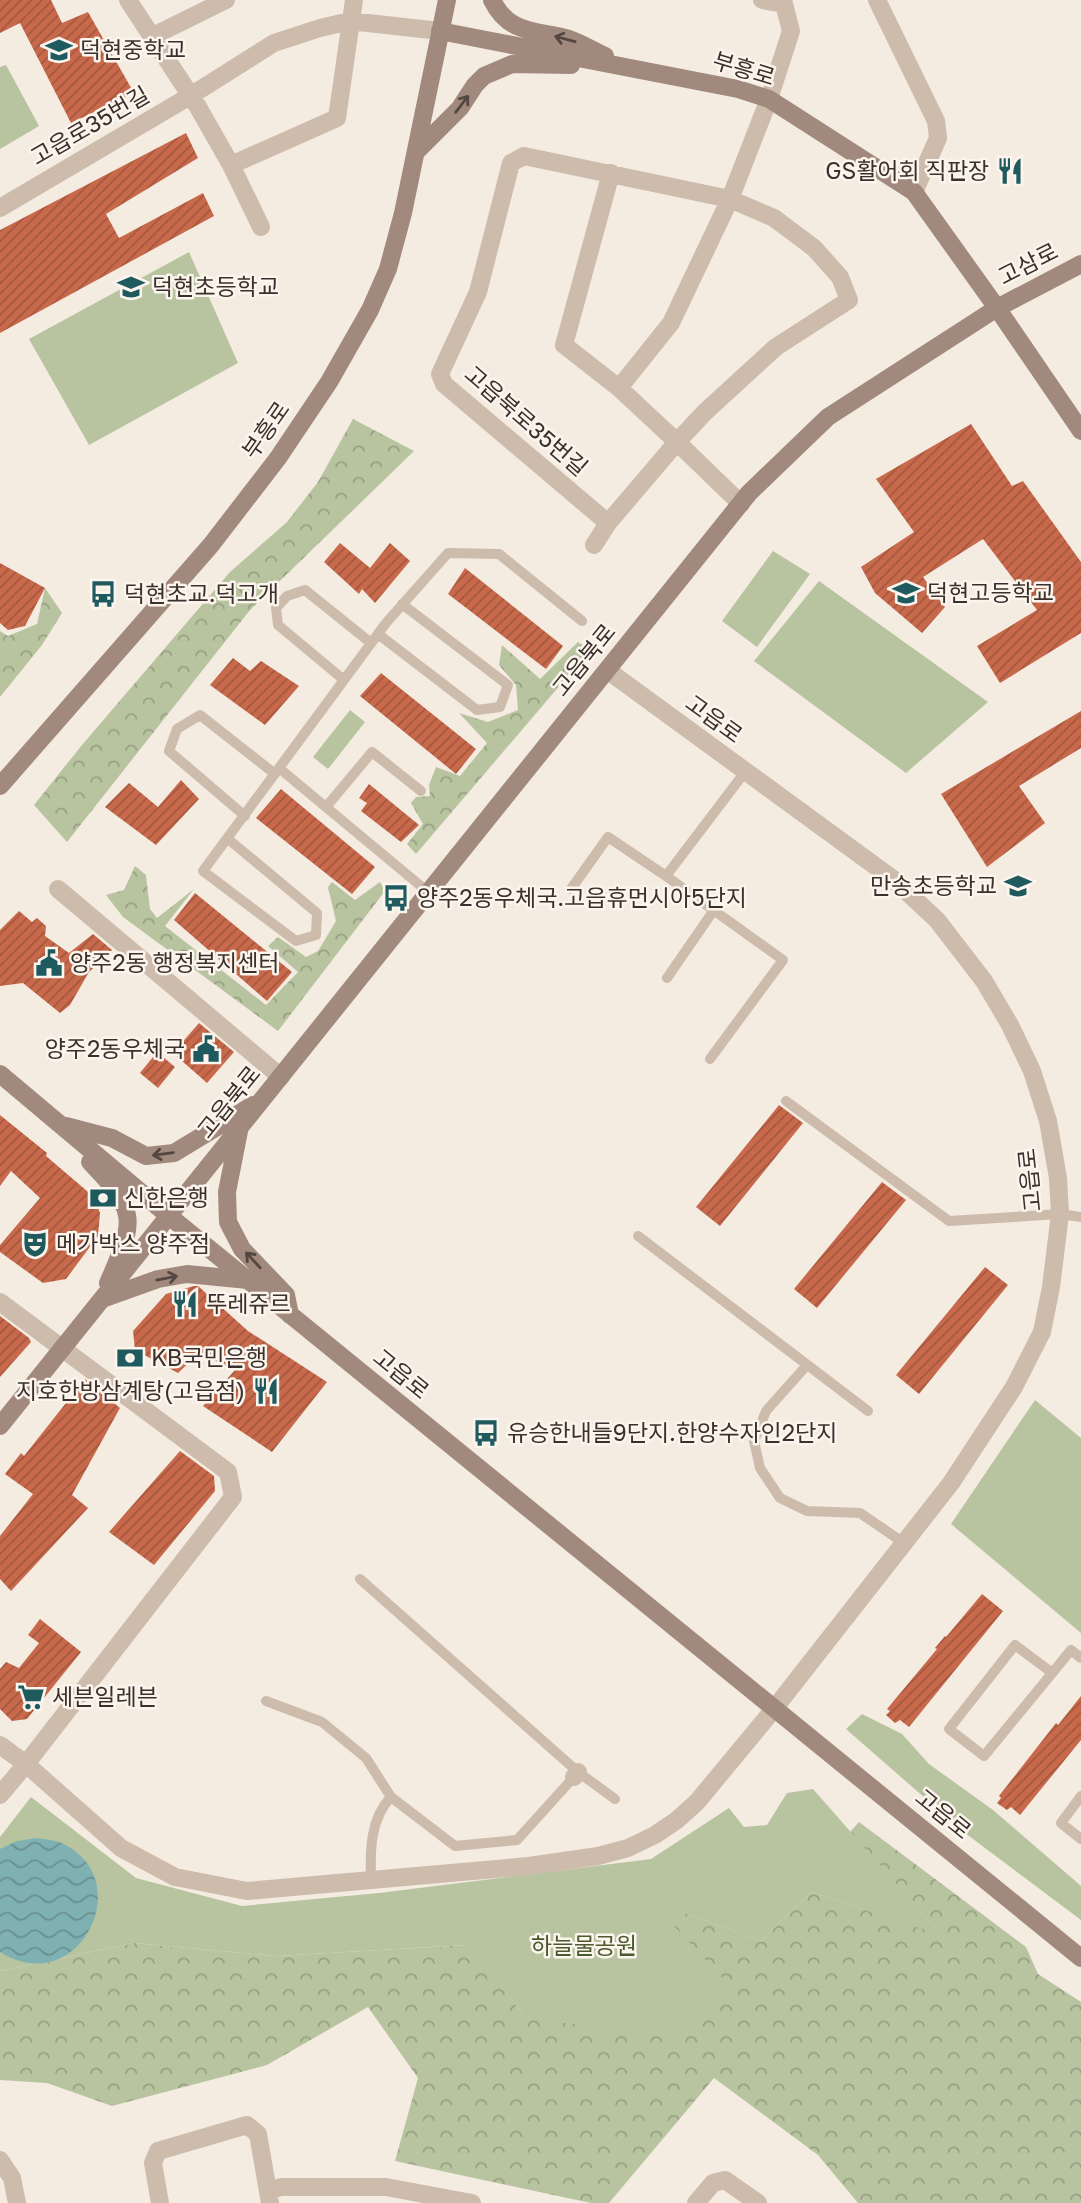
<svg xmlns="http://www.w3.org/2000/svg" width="1081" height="2203" viewBox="0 0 1081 2203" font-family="'Golos Text','Noto Sans KR',sans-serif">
<defs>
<pattern id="forest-crowns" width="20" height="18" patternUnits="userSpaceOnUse" patternTransform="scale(1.75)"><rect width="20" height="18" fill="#b8c4a0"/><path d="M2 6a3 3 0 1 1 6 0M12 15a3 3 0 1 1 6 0" fill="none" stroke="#97a083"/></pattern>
<pattern id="water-waves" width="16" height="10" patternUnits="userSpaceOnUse" patternTransform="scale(1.75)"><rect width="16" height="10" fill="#7fb0b2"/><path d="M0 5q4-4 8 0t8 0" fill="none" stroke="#699091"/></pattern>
<pattern id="building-hatch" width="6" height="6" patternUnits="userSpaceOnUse" patternTransform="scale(1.75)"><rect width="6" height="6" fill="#c8694b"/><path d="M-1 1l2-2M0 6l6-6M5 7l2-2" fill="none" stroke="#a4573f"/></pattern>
</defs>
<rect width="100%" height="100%" fill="#f4ebe1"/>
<!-- forest -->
<path fill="url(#forest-crowns)" d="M353,419L414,451L250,610L67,842L34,805L82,745L230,572L287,522L318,482Z
M45,588L62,613L42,645L0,697V631L8,636L37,624Z
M578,642L590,650L416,854L407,844L423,824L411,803L416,797L430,796L429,785L436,767L460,776L487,743L459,713L488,722L518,710L516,685L499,665L502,645L540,679Z
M135,866L146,875L150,909L157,918L194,889L165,926L266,1005L298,972L268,946L278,937L306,957L318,951L336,921L328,887L332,882L355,900L380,882L385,891L278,1031L123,917L106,895L124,890Z
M859,1822L1026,1947L1038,1974L1081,2002V2203H858L818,2155L714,2078L609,2203H591L395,2161L418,2078L368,2007L267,2065L112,2106L47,2083L0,2080V1971L134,1943L276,1956L468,1945L523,2014L648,1899L761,1941L811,1892L940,1934L850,1832Z"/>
<!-- park -->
<path fill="#b8c4a0" d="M6,65L39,126L0,149V67Z
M189,252L238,363L89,445L29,339Z
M773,551L810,574L757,647L722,621Z
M819,581L988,702L906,773L754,661Z
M350,710L365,722L328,769L313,757Z
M1035,1400L1081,1438V1633L951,1524Z
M862,1714L902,1734L929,1764L993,1810L1081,1886V1920L965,1833L846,1729Z
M813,1789L941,1935L811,1892L761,1941L650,1900L731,1987L672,2037L528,2018L523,2014L467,1945L276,1956L134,1943L0,1971V1837L31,1797L136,1878L242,1906L379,1893L651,1859L729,1808L744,1827L767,1825L787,1793Z"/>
<!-- water -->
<path fill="url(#water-waves)" d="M37,1838C44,1839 52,1840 59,1842C141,1876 80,2002 0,1952V1849L17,1841Z"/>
<!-- building -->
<path fill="url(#building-hatch)" d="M0,0H51L62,23L88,12L134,93L71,123L20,23L0,33Z
M186,133L198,158L106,214L119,238L203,193L214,216L0,333V230Z
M971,424L1012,486L1023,481L1081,562V633L1000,683L977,646L1037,610L983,539L923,577L945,607L922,633L875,593L861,567L914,532L876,479Z
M340,543L370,568L390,543L410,561L375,603L362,589L359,594L324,562Z
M0,563L45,588L25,626L8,630L0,623Z
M465,568L563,646L546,669L448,594Z
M233,658L250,671L261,661L299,686L265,725L210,685Z
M381,673L476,749L456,774L360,696Z
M1081,711V748L1019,786L1045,823L987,867L941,794Z
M181,780L199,799L156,845L105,807L129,783L158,807Z
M369,784L419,825L401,842L361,811L367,803L359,798Z
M281,789L375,867L352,894L256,818Z
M195,893L292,972L267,1001L174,920Z
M19,911L32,922L37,918L46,926L45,936L69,953L93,934L112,950L89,972L70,1005L60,1013L23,983L0,986V930Z
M199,1023L234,1052L207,1083L173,1053Z
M157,1052L175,1067L158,1088L140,1073Z
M779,1105L803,1123L720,1226L696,1207Z
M0,1115L47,1153L46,1156L94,1197L100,1213L98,1236L66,1279L43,1283L0,1252V1245L40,1198L11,1171L0,1186Z
M882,1182L906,1200L817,1308L794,1289Z
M985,1267L1008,1285L919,1394L896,1375Z
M194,1286H198L248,1331L327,1382L272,1452L203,1406L235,1370L199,1353L178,1373L135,1350L133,1331L166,1294Z
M0,1316L29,1338L31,1342L0,1377Z
M85,1379L120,1408L72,1495L88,1508L11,1591L0,1579V1536L33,1494L5,1474L21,1453L24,1456Z
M180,1451L214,1476L215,1491L154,1565L109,1532Z
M982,1594L1003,1611L909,1727L900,1720L895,1723L886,1715L890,1711L887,1709L937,1649L935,1648L945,1636L946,1637Z
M40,1619L81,1652L27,1719L12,1721L0,1709V1669L6,1662L19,1668L39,1643L28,1635Z
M1081,1696V1740L1020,1815L1011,1807L1007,1810L997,1803L1001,1798L999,1796L1056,1723L1058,1725Z"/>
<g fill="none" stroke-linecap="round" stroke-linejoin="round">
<!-- lane -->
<path stroke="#cdbbac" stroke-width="10" d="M378,634L477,710L500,707L508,685L402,604
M344,680L278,625L276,608L287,596L305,590L371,643
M279,768L428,892
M326,807L372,752L421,791
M245,816L169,751L177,729L200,715L275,774
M228,839L317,913L316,935L296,941L203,871L386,623L448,553L499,554L582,621
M571,889L608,837L666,876
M667,978L714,910
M710,1059L783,960L666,876L745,772
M786,1101L949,1221L1060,1214L1081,1217
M638,1236L868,1411
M807,1365L766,1411L754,1441L760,1468L780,1498L807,1511L860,1513L904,1543
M360,1579L578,1772L615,1799
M1051,1672L1015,1645L949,1729L984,1756L1071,1650L1081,1658
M266,1701L322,1722L366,1758L391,1797
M1081,1796L1061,1823L1081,1839
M371,1879C370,1851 370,1819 391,1797L455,1846L517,1840L574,1777"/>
<!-- street -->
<path stroke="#cdbbac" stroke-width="18" d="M128,0L198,107L231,165L261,227
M762,0L784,4
M877,0L936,121L938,138L914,192
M153,36L226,0
M231,165L337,118L354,0
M0,208L190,96L274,43L320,28L350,21L440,31
M619,388L671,323L730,199L769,99L791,31L783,0
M608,523L444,384L440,374L478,292L511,163L524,156L730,199L774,218L814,248L840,277L849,300L776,347L705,412L677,442L741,504
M594,545L608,523L677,442L619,388L564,345L611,173
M58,889L281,1077
M0,1302L228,1472L233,1497L26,1764L0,1795
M0,1745L26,1764L121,1848L175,1877L247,1891L529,1866L598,1856L628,1848L655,1835L677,1820L697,1802L774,1709L951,1483L1014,1387L1042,1332L1051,1287L1060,1214L1058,1178L1048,1121L1032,1071L1010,1025L984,981L937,920L893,879L607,670
M574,1777L578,1772
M0,2160L12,2178L17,2203
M268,2191L281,2187H386L472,2203
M160,2203L153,2163L158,2151L247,2125L258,2134L270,2203
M696,2203L713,2183L725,2180L758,2203"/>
<!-- secondary -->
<path stroke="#a18a7d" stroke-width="18" d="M492,0C509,35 537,30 569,39C581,43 594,51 605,56
M440,31L738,89L769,99L914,192L997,308L1081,431
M416,152L460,108L475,85L484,76L512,64L571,65
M0,786L211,545L278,458L329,382L370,310L388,269L403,213L447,0
M0,1074L169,1216L1081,1958
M66,1126L112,1138L146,1156L174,1153L253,1105
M239,1131L227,1192L228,1222L242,1249L286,1295L290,1315
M90,1162C103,1176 123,1195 127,1215C131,1235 116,1264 108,1283
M102,1299L158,1279L187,1274L248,1280
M0,1426L749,493L828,417L997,308L1081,264"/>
</g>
<!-- one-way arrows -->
<defs><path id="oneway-shaft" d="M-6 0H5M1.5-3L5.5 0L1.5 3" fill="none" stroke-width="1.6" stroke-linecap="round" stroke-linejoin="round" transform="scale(1.75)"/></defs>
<g stroke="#544640">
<use href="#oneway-shaft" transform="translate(565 39) rotate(-165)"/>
<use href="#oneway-shaft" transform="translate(462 104) rotate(-53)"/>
<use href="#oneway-shaft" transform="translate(163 1154) rotate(172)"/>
<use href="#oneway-shaft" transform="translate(253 1260) rotate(-133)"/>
<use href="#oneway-shaft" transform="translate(167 1278) rotate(-11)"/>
</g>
<!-- icons -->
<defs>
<symbol id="school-bare" viewBox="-9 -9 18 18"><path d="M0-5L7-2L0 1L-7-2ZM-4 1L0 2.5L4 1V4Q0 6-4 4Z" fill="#1f5a5e" stroke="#fbf5ee" stroke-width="2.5" paint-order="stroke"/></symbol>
<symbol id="restaurant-bare" viewBox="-9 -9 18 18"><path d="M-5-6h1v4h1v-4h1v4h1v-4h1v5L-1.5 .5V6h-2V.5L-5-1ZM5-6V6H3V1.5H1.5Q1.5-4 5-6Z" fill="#1f5a5e" stroke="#fbf5ee" stroke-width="2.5" paint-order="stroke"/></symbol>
<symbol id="bus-bare" viewBox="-9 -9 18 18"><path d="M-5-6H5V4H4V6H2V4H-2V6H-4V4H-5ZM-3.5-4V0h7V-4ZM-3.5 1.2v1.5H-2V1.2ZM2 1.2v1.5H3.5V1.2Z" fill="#1f5a5e" stroke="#fbf5ee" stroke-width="2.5" paint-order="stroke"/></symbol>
<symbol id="civic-bare" viewBox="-9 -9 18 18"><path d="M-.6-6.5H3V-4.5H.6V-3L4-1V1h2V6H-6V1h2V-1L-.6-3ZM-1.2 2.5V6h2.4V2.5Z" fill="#1f5a5e" stroke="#fbf5ee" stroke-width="2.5" paint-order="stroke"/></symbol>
<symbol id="bank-bare" viewBox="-9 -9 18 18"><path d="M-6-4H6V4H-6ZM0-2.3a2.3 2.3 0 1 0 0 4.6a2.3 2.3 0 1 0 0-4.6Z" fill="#1f5a5e" stroke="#fbf5ee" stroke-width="2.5" paint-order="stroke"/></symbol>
<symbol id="theatre-bare" viewBox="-9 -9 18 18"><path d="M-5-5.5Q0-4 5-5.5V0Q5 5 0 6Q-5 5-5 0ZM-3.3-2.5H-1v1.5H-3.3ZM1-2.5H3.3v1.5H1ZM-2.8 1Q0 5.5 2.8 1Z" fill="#1f5a5e" stroke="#fbf5ee" stroke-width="2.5" paint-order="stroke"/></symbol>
<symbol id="supermarket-bare" viewBox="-9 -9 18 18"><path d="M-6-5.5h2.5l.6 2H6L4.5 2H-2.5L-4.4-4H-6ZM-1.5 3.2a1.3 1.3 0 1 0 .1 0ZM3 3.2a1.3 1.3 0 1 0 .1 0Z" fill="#1f5a5e" stroke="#fbf5ee" stroke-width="2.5" paint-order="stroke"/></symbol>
</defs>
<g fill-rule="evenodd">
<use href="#school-bare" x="40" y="31" width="38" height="38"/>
<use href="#restaurant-bare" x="991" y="152" width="38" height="38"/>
<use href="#school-bare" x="112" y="268" width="38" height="38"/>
<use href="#school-bare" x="887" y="574" width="38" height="38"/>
<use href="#bus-bare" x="84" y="575" width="38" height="38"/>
<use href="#school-bare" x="999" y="867" width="38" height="38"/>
<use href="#bus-bare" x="377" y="879" width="38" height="38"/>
<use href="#civic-bare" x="30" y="944" width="38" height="38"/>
<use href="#civic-bare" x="187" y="1030" width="38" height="38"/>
<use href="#bank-bare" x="84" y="1179" width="38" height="38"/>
<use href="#theatre-bare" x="16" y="1225" width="38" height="38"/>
<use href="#restaurant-bare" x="166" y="1285" width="38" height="38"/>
<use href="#bank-bare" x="111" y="1339" width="38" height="38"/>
<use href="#restaurant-bare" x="247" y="1372" width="38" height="38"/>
<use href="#bus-bare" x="467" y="1414" width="38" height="38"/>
<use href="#supermarket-bare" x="12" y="1678" width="38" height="38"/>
</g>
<g text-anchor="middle" stroke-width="5" stroke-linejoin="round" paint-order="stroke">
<!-- poi labels -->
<g font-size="23" fill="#3b302b" stroke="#fbf5ee" text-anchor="start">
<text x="80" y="58">덕현중학교</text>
<text x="989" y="179" text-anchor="end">GS활어회 직판장</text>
<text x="152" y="295">덕현초등학교</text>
<text x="927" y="601">덕현고등학교</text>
<text x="124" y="602">덕현초교.덕고개</text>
<text x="997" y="894" text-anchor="end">만송초등학교</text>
<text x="417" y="906">양주2동우체국.고읍휴먼시아5단지</text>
<text x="70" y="971">양주2동 행정복지센터</text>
<text x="185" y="1057" text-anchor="end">양주2동우체국</text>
<text x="124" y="1206">신한은행</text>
<text x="56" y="1252">메가박스 양주점</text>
<text x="206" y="1312">뚜레쥬르</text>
<text x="151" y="1366">KB국민은행</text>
<text x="245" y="1399" text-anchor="end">지호한방삼계탕(고읍점)</text>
<text x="507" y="1441">유승한내들9단지.한양수자인2단지</text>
<text x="52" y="1705">세븐일레븐</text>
</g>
<!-- street labels -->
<g font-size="23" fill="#3b302b" stroke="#fbf5ee">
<text transform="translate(744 69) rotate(17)" y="8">부흥로</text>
<text transform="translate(90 126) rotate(-30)" y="8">고읍로35번길</text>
<text transform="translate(1028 264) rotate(-27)" y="8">고삼로</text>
<text transform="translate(526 421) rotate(41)" y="8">고읍북로35번길</text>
<text transform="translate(266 430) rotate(-55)" y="8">부흥로</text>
<text transform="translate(584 660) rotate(-51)" y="8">고읍북로</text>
<text transform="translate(714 719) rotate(36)" y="8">고읍로</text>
<text transform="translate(229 1102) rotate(-51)" y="8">고읍북로</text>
<text transform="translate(1030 1180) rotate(-96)" y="8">고읍로</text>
<text transform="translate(401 1374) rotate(39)" y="8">고읍로</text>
<text transform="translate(943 1814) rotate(39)" y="8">고읍로</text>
</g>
<!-- park labels -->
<g font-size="23" fill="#4a5a2e" stroke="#fbf5ee">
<text x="584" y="1954">하늘물공원</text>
</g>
</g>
</svg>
